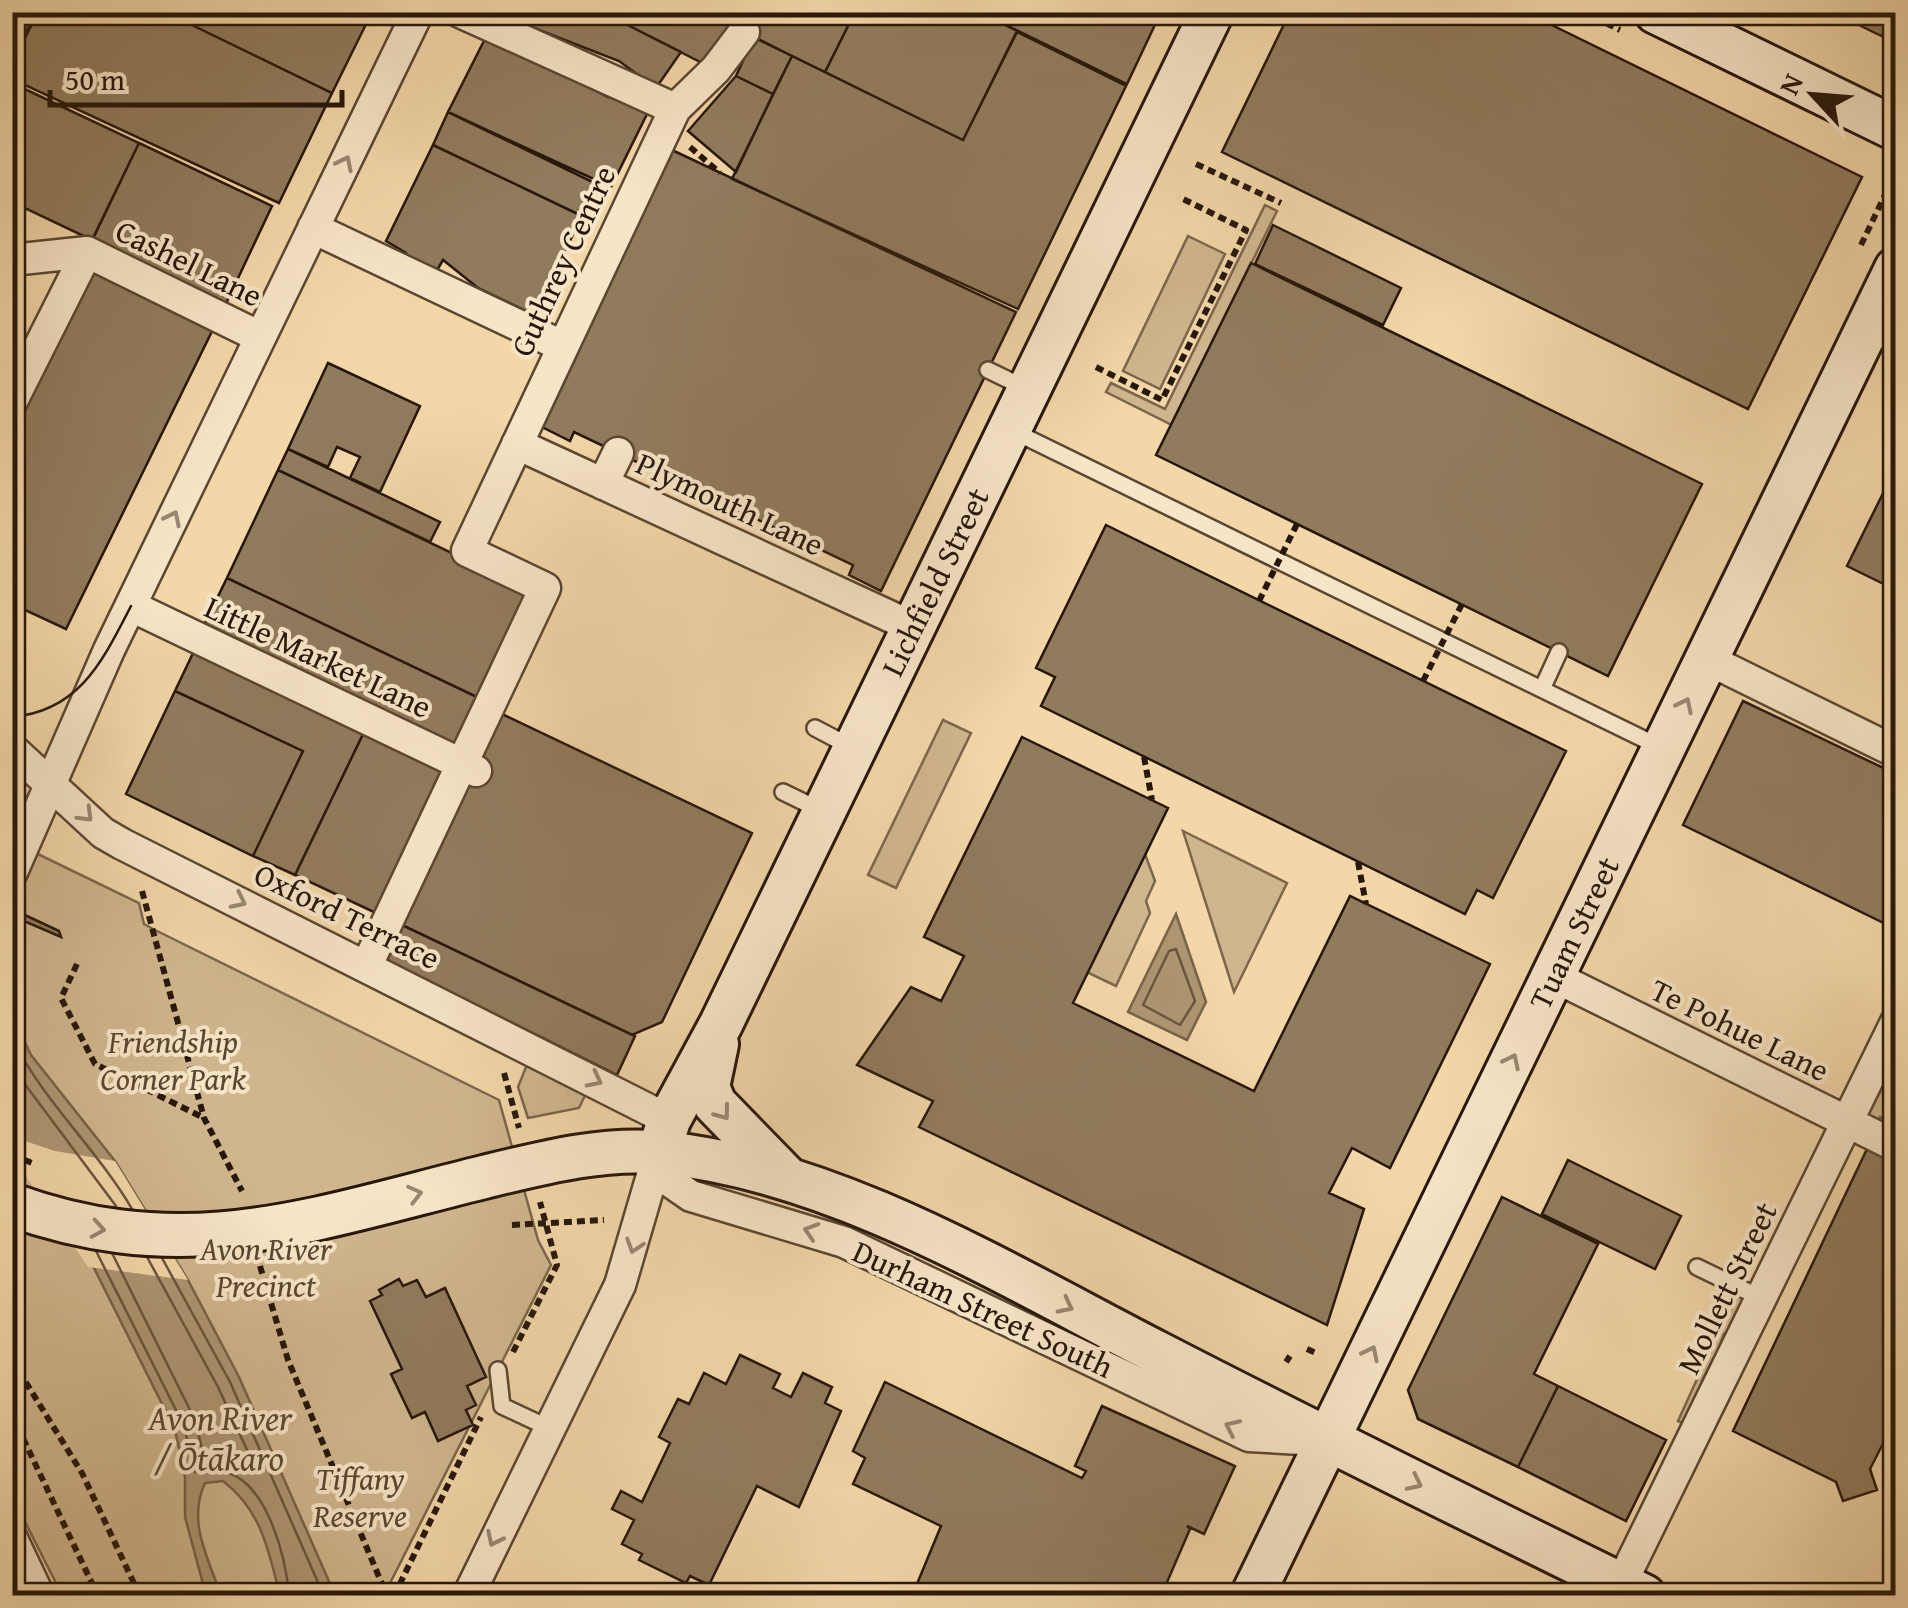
<svg xmlns="http://www.w3.org/2000/svg" width="1908" height="1608" viewBox="0 0 1908 1608" font-family="'Gentium Book Plus',serif">
<rect width="100%" height="100%" fill="#f3d7a9"/>
<filter id="stains"><feTurbulence type="fractalNoise" baseFrequency=".002" numOctaves="4"/><feColorMatrix values="0 0 0 0 .2 0 0 0 0 .09 0 0 0 0 .02 0 0 0 .5 -.17"/></filter>
<radialGradient id="worn" r=".72"><stop offset=".6" stop-color="#630" stop-opacity="0"/><stop offset="1" stop-color="#630" stop-opacity=".3"/></radialGradient>
<!-- green -->
<path fill="#d0b68e" stroke="#7c664c" stroke-width="2.5" d="M1265,205L1277,211L1172,425L1106,392L1111,383L1165,409Z
M1188,236L1225,254L1160,389L1123,371Z
M943,720L971,733L896,888L868,875Z
M1183,831L1287,883L1234,992Z
M1139,838L1155,881L1146,901L1150,913L1116,986L1076,967Z
M13,842L139,903L144,924L153,929L499,1100L538,1240L551,1265L384,1595H62L13,1498Z
M530,1057L589,1087L579,1108L528,1118L518,1087Z
M1881,1076L1893,1081L1895,1077V1120L1892,1123L1880,1117L1876,1124L1865,1119Z
M1737,1291L1745,1295L1729,1335L1724,1334L1720,1345L1724,1347L1718,1360L1713,1359L1702,1381L1709,1385L1687,1425L1678,1421Z"/>
<!-- water -->
<path fill="#ae9673" stroke="#786349" stroke-width="2.5" d="M1176,914L1206,1002L1187,1040L1128,1012Z
M12,1015L31,1055L115,1161L188,1280L239,1377L335,1595H280C268,1550 262,1511 223,1481L205,1483C187,1521 208,1558 221,1595H206L185,1517V1477L175,1430L88,1256L13,1147Z"/>
<!-- pier -->
<path fill="#f3d7a9" d="M13,1137L55,1151L115,1161L188,1280L88,1267L12,1156Z"/>
<g fill="none" stroke-linecap="round" stroke-linejoin="round">
<!-- shore -->
<path stroke="#6a563e" stroke-width="2.5" d="M1176,949L1195,1001L1180,1025L1143,1005L1169,951Z
M12,1038C43,1101 97,1149 132,1209
M12,1067L116,1206
M96,1251L184,1426L195,1472C204,1474 216,1469 226,1472C268,1484 286,1558 289,1596
M112,1253L195,1420L204,1457L230,1460L252,1472L254,1465L218,1387L147,1257
M162,1258L230,1382L324,1596"/>
</g>
<!-- building -->
<path fill="#917b5d" stroke="#27170a" stroke-width="2.5" d="M12,12H36L12,61Z
M38,12H165L332,93L279,203L12,79V64Z
M165,12H372L332,93Z
M602,12H702L734,28L706,65Z
M602,12L681,52L656,88L619,61L498,14Z
M702,12H855L825,72Z
M855,12H979L1017,31L963,140L825,72Z
M979,12H1161L1127,84Z
M1290,12H1525L1862,177L1748,409L1222,152Z
M1832,12H1896V43Z
M1017,32L1126,86L1018,309L732,179L792,56L963,140Z
M487,35L608,97L612,89L650,108L611,187L448,112Z
M754,37L792,56L773,94L736,76Z
M736,76L773,94L736,172L688,131Z
M12,83L139,143L92,240L12,202Z
M448,112L601,186L582,216L433,145Z
M139,143L272,206L223,310L89,247Z
M433,145L582,216L534,315L478,288L443,260L436,272L406,263V253L386,241Z
M672,150L1016,312L881,591L849,575L853,565L574,432L570,441L538,425Z
M1273,225L1401,288L1383,325L1255,264Z
M97,263L217,321L66,629L12,604V437Z
M1251,263L1702,484L1608,676L1156,455Z
M328,363L420,406L380,492L350,478L360,457L337,447L328,467L288,449Z
M288,449L440,522L430,542L278,470Z
M1896,467V590L1847,566Z
M278,470L477,565L474,571L527,596L479,698L227,578Z
M1106,525L1566,751L1493,898L1477,890L1465,914L1041,706L1055,677L1036,668Z
M227,578L479,698L456,745L204,625Z
M195,649L365,730L295,875L253,856L303,751L175,691Z
M175,691L303,751L253,856L126,794Z
M1743,701L1896,774V929L1683,825Z
M502,714L752,833L662,1022L632,1035L402,925Z
M365,730L445,768L376,913L295,875Z
M1022,737L1168,808L1073,1003L1254,1091L1350,896L1490,964L1390,1168L1352,1148L1329,1193L1364,1209L1327,1325L919,1127L933,1101L857,1065L911,987L941,1001L964,956L924,937Z
M12,909L59,931L61,937L12,916Z
M402,925L635,1036L617,1075L385,960Z
M1867,1149L1896,1163V1418L1870,1469L1877,1490L1843,1501L1836,1482L1733,1431Z
M1568,1160L1681,1216L1655,1269L1542,1214Z
M1502,1197L1598,1244L1534,1374L1558,1386L1518,1467L1418,1419L1408,1390Z
M399,1279L403,1286L417,1280L426,1297L445,1288L486,1377L467,1386L476,1405L466,1410L473,1425L438,1441L425,1412L412,1418L391,1374L402,1369L370,1301L382,1295L379,1290Z
M740,1355L780,1374L773,1388L791,1397L803,1373L832,1387L825,1403L841,1411L799,1507L757,1486L709,1585L690,1576L686,1583L639,1560L642,1554L622,1544L634,1520L612,1509L621,1491L642,1502L670,1443L659,1437L678,1399L689,1404L704,1373L726,1384Z
M885,1382L1082,1478L1086,1471L1075,1466L1102,1406L1235,1466L1204,1534L1187,1526L1190,1529L1161,1596H912L941,1526L853,1484L865,1458L853,1451Z
M1558,1386L1666,1440L1626,1521L1518,1467Z"/>
<g fill="none" stroke-linecap="round" stroke-linejoin="round">
<defs>
<path id="lane" d="M1869,333L1896,346
M988,370L1025,388
M1013,431L1662,748
M1542,689L1559,652
M815,728L851,747
M783,792L820,810
M1697,1267L1761,1298
M498,1370L502,1406L549,1428"/>
<path id="street" d="M675,109L716,69L744,32
M313,228L562,346
M87,252L260,337
M12,260L87,252
M12,401L87,252
M517,444L913,627
M603,484L618,453
M131,606L476,771
M1707,659L1896,752
M12,749L103,833L122,844L669,1120
M12,872L109,650L418,12
M367,965L545,588L467,551L675,109L460,12
M1553,976L1896,1146
M659,1152L665,1178L691,1196L844,1242L1249,1436L1318,1440
M12,1539L39,1596
M1621,1584L1896,1022
M468,1596L620,1285L658,1155"/>
<path id="secondary" d="M1656,12L1896,129
M717,1044L708,1087L715,1104L786,1177
M659,1152L669,1120L721,1024L1212,12
M12,1205C187,1268 313,1219 484,1177C541,1163 606,1146 665,1153C837,1171 1006,1275 1158,1353C1319,1436 1481,1516 1644,1596
M1252,1596L1896,269"/>
</defs>
<!-- lane casing -->
<use href="#lane" stroke="#5a4732" stroke-width="20"/>
<!-- street casing -->
<use href="#street" stroke="#5a4732" stroke-width="35"/>
<!-- secondary casing -->
<use href="#secondary" stroke="#27170a" stroke-width="48"/>
<!-- path -->
<path stroke="#27170a" stroke-width="6" stroke-dasharray="8 5" stroke-linecap="butt" d="M1583,12L1620,30
M690,147L720,173
M1196,164L1281,203
M1861,245L1896,172
M1096,367L1162,400L1246,230L1179,197
M1144,757L1152,800
M1358,862L1366,904
M142,891L204,1118L242,1191
M77,964L61,998L95,1064L204,1118
M504,1073L519,1128
M12,1155L32,1163
M512,1225L604,1220
M260,1266L288,1360L387,1596
M1307,1349L1316,1353
M513,1352L557,1265L540,1202
M12,1360L82,1473L140,1596
M1286,1362L1290,1356
M12,1415L98,1596
M394,1596L481,1417"/>
<!-- lane -->
<use href="#lane" stroke="#f7e5c7" stroke-width="15"/>
<!-- street -->
<use href="#street" stroke="#f7e5c7" stroke-width="30"/>
<!-- secondary -->
<use href="#secondary" stroke="#f7e5c7" stroke-width="42"/>
<!-- tram -->
<path stroke="#27170a" stroke-width="2.5" d="M12,717C80,711 103,660 131,606"/>
<!-- path-bridge -->
<path stroke="#27170a" stroke-width="6" stroke-dasharray="8 5" stroke-linecap="butt" d="M1259,601L1297,524
M1423,681L1462,604"/>
</g>
<!-- one-way arrows -->
<defs><path id="oneway-chevron" d="M-2-3.5L2.5 0L-2 3.5" fill="none" stroke-width="1.6" stroke-linecap="round" stroke-linejoin="round" transform="scale(2.5)"/></defs>
<g stroke="#998872">
<use href="#oneway-chevron" transform="translate(345 163) rotate(-64)"/>
<use href="#oneway-chevron" transform="translate(173 518) rotate(-64)"/>
<use href="#oneway-chevron" transform="translate(1685 705) rotate(-64)"/>
<use href="#oneway-chevron" transform="translate(86 815) rotate(45)"/>
<use href="#oneway-chevron" transform="translate(239 901) rotate(26)"/>
<use href="#oneway-chevron" transform="translate(1512 1061) rotate(-64)"/>
<use href="#oneway-chevron" transform="translate(595 1080) rotate(27)"/>
<use href="#oneway-chevron" transform="translate(723 1113) rotate(53)"/>
<use href="#oneway-chevron" transform="translate(415 1194) rotate(-14)"/>
<use href="#oneway-chevron" transform="translate(98 1229) rotate(10)"/>
<use href="#oneway-chevron" transform="translate(811 1231) rotate(-162)"/>
<use href="#oneway-chevron" transform="translate(634 1246) rotate(108)"/>
<use href="#oneway-chevron" transform="translate(1066 1306) rotate(27)"/>
<use href="#oneway-chevron" transform="translate(1371 1353) rotate(-64)"/>
<use href="#oneway-chevron" transform="translate(1232 1427) rotate(-155)"/>
<use href="#oneway-chevron" transform="translate(1415 1483) rotate(26)"/>
<use href="#oneway-chevron" transform="translate(494 1539) rotate(116)"/>
</g>
<g text-anchor="middle" stroke-width="8" stroke-linejoin="round" paint-order="stroke">
<!-- street labels -->
<g font-size="32" fill="#27170a" stroke="#f7e5c7">
<text transform="translate(563 261) rotate(-65)" y="11">Guthrey Centre</text>
<text transform="translate(189 263) rotate(26)" y="11">Cashel Lane</text>
<text transform="translate(730 504) rotate(25)" y="11">Plymouth Lane</text>
<text transform="translate(935 582) rotate(-64)" y="11">Lichfield Street</text>
<text transform="translate(318 657) rotate(25)" y="11">Little Market Lane</text>
<text transform="translate(347 916) rotate(26)" y="11">Oxford Terrace</text>
<text transform="translate(1574 933) rotate(-64)" y="11">Tuam Street</text>
<text transform="translate(1740 1030) rotate(26)" y="11">Te Pohue Lane</text>
<text transform="translate(1727 1288) rotate(-64)" y="11">Mollett Street</text>
<text transform="translate(983 1309) rotate(25)" y="11">Durham Street South</text>
</g>
<!-- park labels -->
<g font-size="32" font-style="italic" fill="#5a4732" stroke="#f7e5c7">
<text x="173" y="1053">Friendship<tspan x="173" dy="37">Corner Park</tspan></text>
<text x="266" y="1260">Avon River<tspan x="266" dy="37">Precinct</tspan></text>
<text x="360" y="1490">Tiffany<tspan x="360" dy="37">Reserve</tspan></text>
</g>
<!-- water labels -->
<g font-size="35" font-style="italic" fill="#5d4a34" stroke="#f7e5c7">
<text x="220" y="1430">Avon River<tspan x="220" dy="40">/ Ōtākaro</tspan></text>
</g>
</g>
<!-- margin -->
<rect width="1908" height="1608" fill="none" stroke="#f3d7a9" stroke-width="50"/>
<rect x="15" y="15" width="1878" height="1578" fill="none" stroke="#27170a" stroke-width="5"/>
<rect x="25" y="25" width="1858" height="1558" fill="none" stroke="#27170a" stroke-width="2.5"/>
<!-- north arrow -->
<g transform="translate(1813 95) rotate(296)" stroke="#f7e5c7" stroke-width="8" paint-order="stroke">
<path d="M0-8L18 38L0 25L-18 38Z" fill="#27170a"/>
<text y="-15" font-size="28" font-weight="bold" text-anchor="middle" fill="#27170a">N</text>
</g>
<!-- scale -->
<path d="M50 90v15h292v-15" fill="none" stroke="#27170a" stroke-width="5"/>
<text x="65" y="90" font-size="30" fill="#27170a" stroke="#f7e5c7" stroke-width="8" paint-order="stroke">50 m</text>
<rect width="100%" height="100%" filter="url(#stains)"/>
<rect width="100%" height="100%" fill="url(#worn)"/>
</svg>
